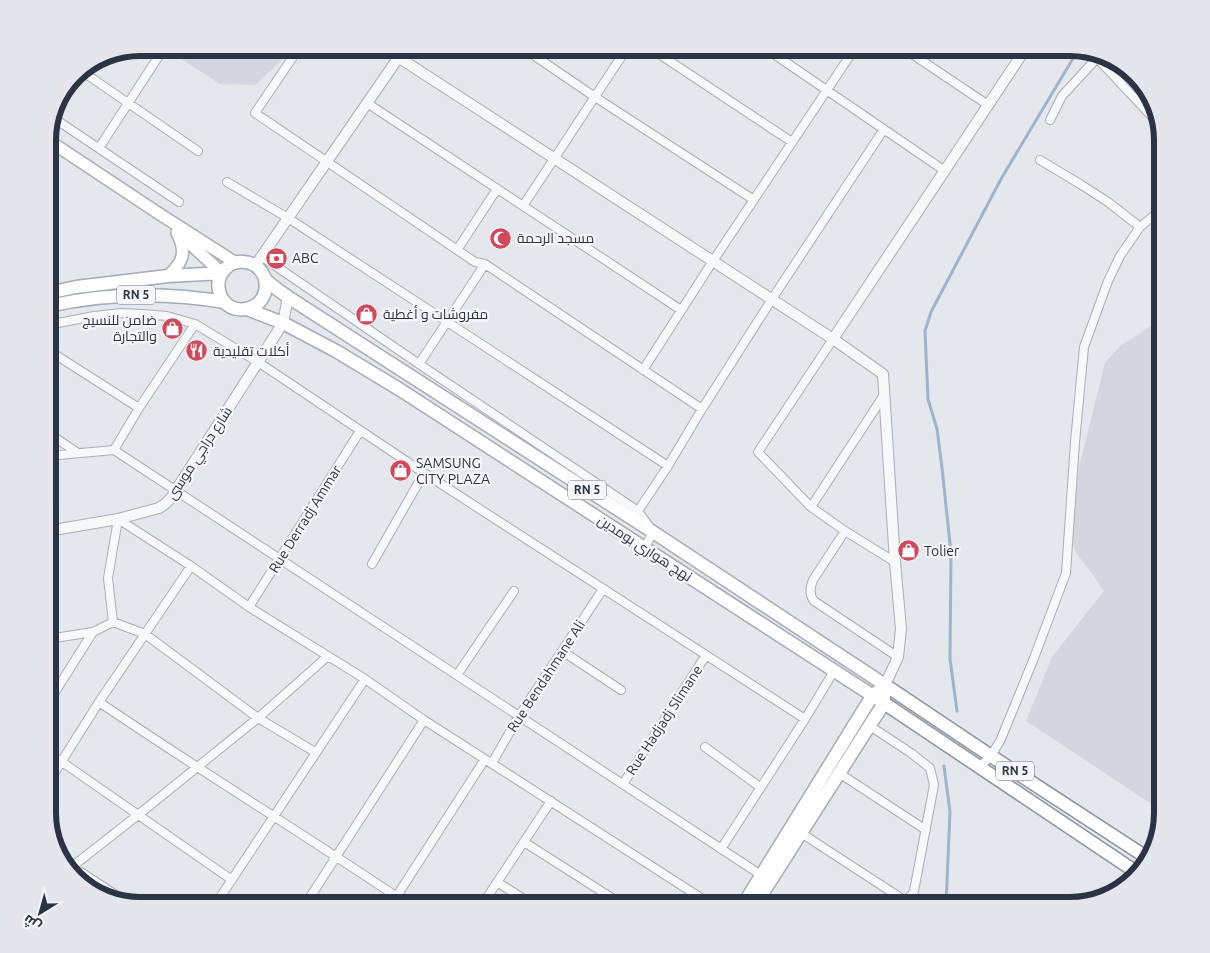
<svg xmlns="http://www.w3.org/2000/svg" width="1210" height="953" viewBox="0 0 1210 953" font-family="Ubuntu,Cairo,sans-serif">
<rect width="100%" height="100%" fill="#e4e7ec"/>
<!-- built -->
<path fill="#d2d6de" d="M175,48H288L279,63L255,85L220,84L172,53Z
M1162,319V811L1026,721L1052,657L1104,591L1091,572L1080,558L1076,552L1070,536L1079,467L1105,363L1120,346Z"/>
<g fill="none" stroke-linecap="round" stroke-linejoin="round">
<!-- stream -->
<path stroke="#9fb4cc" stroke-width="3" d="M957,711L950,659L951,553L942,468L937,429L928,399L925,331L931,312L1001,179L1078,50
M944,766L950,812L946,905"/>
<defs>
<path id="minor" d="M299,48L255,113L475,262L485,264L702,409
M523,48L595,97L754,200
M650,48L792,142
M765,48L945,171
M903,48L988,105
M1097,58L1159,124
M84,69L83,72L198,151
M367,103L681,310
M52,117L179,202
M1050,120L1062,96L1097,58
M99,148L164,48
M1040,160L1080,184L1108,202L1140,227
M227,182L288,218L668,466
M523,206L627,48
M457,250L497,189
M261,256L419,364L638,511L668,466L702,409L772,299L884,129
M48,325L94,316L121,313L142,314L167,316L195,324L258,362L424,473L805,719L834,671
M833,339L758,452L811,507L845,531L895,562
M48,350L139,408
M419,364L485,264
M643,370L713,261L855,48
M48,433L78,453
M114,450L139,408L195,324
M48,456L114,450L761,875
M811,507L884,395
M638,511L653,532L645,547
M845,531L813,580C810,588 809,594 814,601L898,657
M372,564L424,473
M249,607L360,431
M48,639L93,632L113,622
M562,651L621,690
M457,675L514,591
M99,702C202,772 307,836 409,905
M48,703L93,632
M705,747L760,787
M315,752L258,718L145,634L113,622L108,578L118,519L191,566L249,607L365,679L424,720L712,905
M48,754L62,762L232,880
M492,763L519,716L603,589
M979,767L991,756L1001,739L1034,658L1066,573L1075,442L1084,347L1108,281L1120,256L1140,227L1162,209
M839,773L926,830
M48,783L99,702L191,566
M623,784L706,655
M801,833L904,900L911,896L914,891L934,785L930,768L911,753L870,726
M524,842L623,905
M721,849L805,719
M61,859L122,899
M71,872L73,866L138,815L258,718L328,656
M497,882L533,905
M215,905L365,679
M305,905L424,720
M391,905L485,759
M482,905L551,801"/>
<path id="tertiary" d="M384,48L833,339L883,374L895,562L901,629L898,657L885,685
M255,266L405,48
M833,339L1026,48
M48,531L118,519L159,508L165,504L171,498L283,323L288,297"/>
<path id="secondary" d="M48,140L158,213L236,263
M177,232L222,273
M168,276C183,263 187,252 177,233"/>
<path id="primary" d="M265,279C272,313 224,321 219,290C217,282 220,274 226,268C235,259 252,260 260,270C263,273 264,277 266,280C272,286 281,292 288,297L653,532L885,685
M48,293L76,287L168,276L222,273
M48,306C105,293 166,292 225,302
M247,309L283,323L336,351L399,389L884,703
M743,905L866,706L872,696L877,692
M755,905L884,703V696"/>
<path id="trunk" d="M885,685L991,756L1146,857
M884,703L1139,874"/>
</defs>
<!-- minor casing -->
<use href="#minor" stroke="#a9aeb7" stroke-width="10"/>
<!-- tertiary casing -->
<use href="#tertiary" stroke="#a9aeb7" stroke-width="12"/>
<!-- secondary casing -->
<use href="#secondary" stroke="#a9aeb7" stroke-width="14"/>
<!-- primary casing -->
<use href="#primary" stroke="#a3abb8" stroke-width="15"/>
<!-- trunk casing -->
<use href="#trunk" stroke="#8b94a3" stroke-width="15"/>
<!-- minor -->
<use href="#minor" stroke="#f7f8fa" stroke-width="8"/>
<!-- tertiary -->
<use href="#tertiary" stroke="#f7f8fa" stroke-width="10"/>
<!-- secondary -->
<use href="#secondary" stroke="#fff" stroke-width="11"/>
<!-- primary -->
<use href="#primary" stroke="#fff" stroke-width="12"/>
<!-- trunk -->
<use href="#trunk" stroke="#fff" stroke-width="12"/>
</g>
<!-- icons -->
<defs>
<symbol id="mosque-disc" viewBox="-11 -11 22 22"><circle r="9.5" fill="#d1495b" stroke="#f4f6f9"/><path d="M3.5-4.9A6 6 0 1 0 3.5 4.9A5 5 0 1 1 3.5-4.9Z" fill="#fff"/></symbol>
<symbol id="bank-disc" viewBox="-11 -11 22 22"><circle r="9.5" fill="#d1495b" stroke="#f4f6f9"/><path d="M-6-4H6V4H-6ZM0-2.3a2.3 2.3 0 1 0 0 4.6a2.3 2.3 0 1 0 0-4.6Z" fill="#fff"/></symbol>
<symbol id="shop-disc" viewBox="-11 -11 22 22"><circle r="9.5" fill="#d1495b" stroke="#f4f6f9"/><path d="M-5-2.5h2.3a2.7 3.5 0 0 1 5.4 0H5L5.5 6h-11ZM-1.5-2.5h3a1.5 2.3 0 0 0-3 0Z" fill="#fff"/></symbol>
<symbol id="restaurant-disc" viewBox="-11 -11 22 22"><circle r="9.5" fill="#d1495b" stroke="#f4f6f9"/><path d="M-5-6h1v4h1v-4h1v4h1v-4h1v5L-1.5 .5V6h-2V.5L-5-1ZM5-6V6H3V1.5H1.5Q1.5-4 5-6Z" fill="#fff"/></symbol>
</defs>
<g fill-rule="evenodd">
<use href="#mosque-disc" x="488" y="226" width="25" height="25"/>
<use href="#bank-disc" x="264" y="246" width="25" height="25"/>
<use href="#shop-disc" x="354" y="302" width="25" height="25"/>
<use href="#shop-disc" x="160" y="316" width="25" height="25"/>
<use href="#restaurant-disc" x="184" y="338" width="25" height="25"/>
<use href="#shop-disc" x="388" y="458" width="25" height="25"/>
<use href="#shop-disc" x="896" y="538" width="25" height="25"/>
</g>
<g text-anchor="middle" stroke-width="4.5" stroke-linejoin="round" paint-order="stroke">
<!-- shield labels -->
<g fill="#f4f6f9" stroke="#676e7b" stroke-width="1">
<rect x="117" y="285.5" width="38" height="19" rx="4"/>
<rect x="568" y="480.5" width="38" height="19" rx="4"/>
<rect x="996" y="761.5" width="38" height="19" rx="4"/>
</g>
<g font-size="12" font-weight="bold" fill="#2b3445">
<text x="136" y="299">RN 5</text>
<text x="587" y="494">RN 5</text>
<text x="1015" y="775">RN 5</text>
</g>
<!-- poi labels -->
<g font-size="14" fill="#2b3445" stroke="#f4f6f9" text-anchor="start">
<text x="517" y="243">مسجد الرحمة</text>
<text x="292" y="263">ABC</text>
<text x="383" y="319">مفروشات و أغطية</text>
<text x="157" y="325" text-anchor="end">ضامن للنسيج<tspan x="157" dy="16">والتجارة</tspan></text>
<text x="213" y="356">أكلات تقليدية</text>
<text x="416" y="468">SAMSUNG<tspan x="416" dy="16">CITY PLAZA</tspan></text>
<text x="924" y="556">Tolier</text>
</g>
<!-- street labels -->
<g font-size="14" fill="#2b3445" stroke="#f4f6f9">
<text transform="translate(199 453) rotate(-57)" y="5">شارع دراجي موسى</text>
<text transform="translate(305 519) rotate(-58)" y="5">Rue Derradj Ammar</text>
<text transform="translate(645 548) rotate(33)" y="5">نهج هواري بومدين</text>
<text transform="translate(546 676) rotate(-57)" y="5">Rue Bendahmane Ali</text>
<text transform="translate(664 720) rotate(-57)" y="5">Rue Hadjadj Slimane</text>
</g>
</g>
<!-- crop -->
<path d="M0 0H1210V953H0ZM140 56H1070A84 84 0 0 1 1154 140V813A84 84 0 0 1 1070 897H140A84 84 0 0 1 56 813V140A84 84 0 0 1 140 56Z" fill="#e4e6eb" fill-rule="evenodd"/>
<path fill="none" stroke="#2b3445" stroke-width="6" d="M140 56H1070A84 84 0 0 1 1154 140V813A84 84 0 0 1 1070 897H140A84 84 0 0 1 56 813V140A84 84 0 0 1 140 56Z"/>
<!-- north arrow -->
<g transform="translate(40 913) rotate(217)" stroke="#f4f6f9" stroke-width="4" paint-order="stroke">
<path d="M0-4L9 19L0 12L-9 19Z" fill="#2b3445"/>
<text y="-8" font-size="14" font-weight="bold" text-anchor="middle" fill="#2b3445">ش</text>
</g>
</svg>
